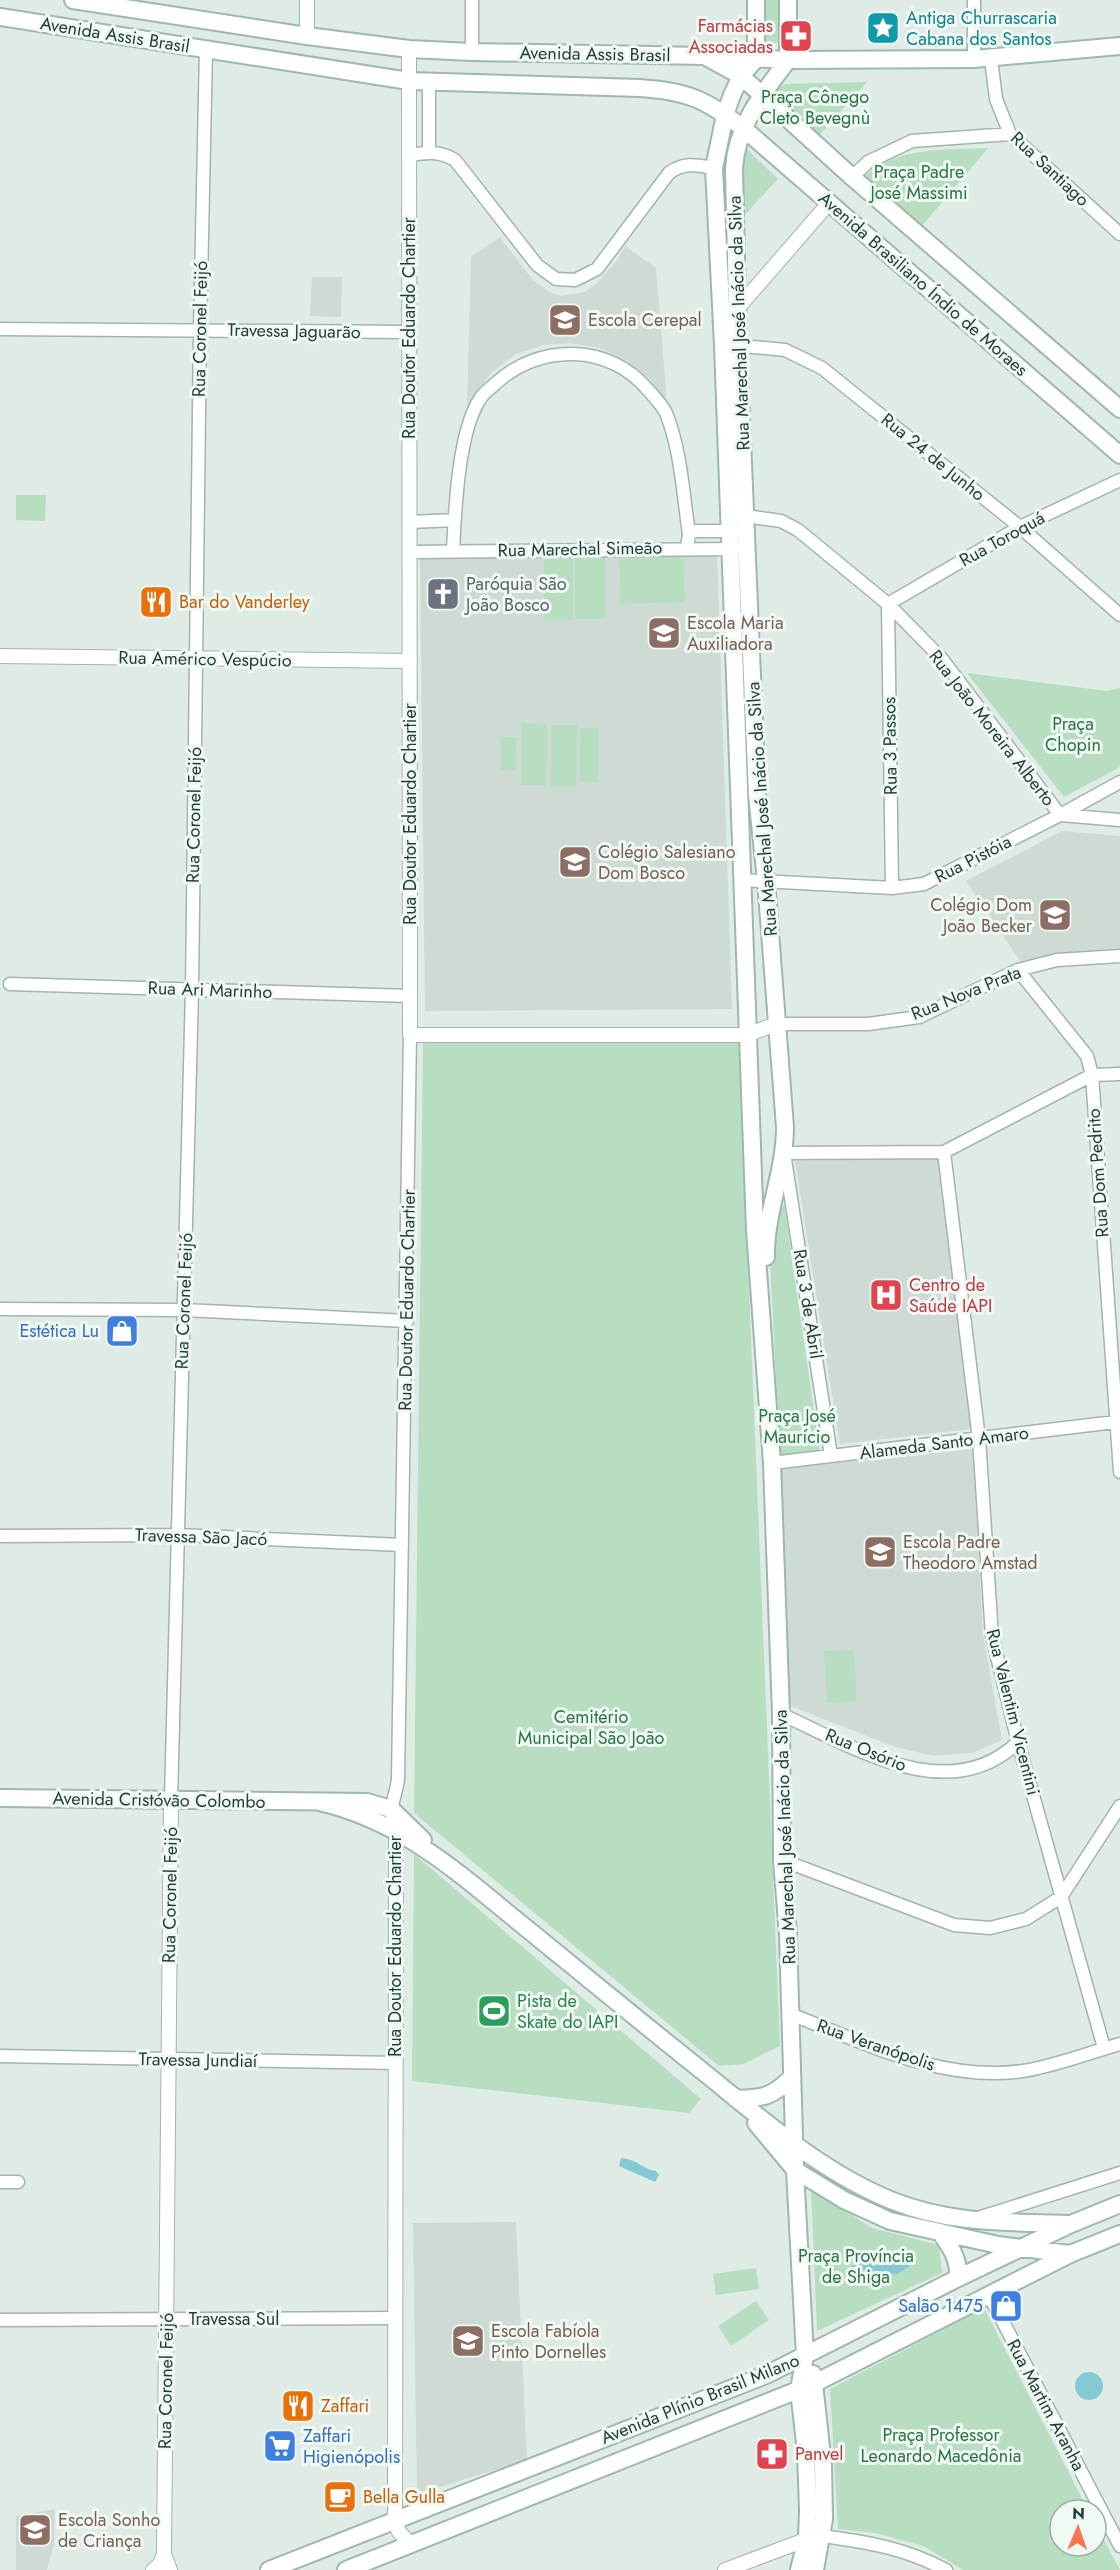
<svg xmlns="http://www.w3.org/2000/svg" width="1120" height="2570" viewBox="0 0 1120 2570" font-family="Jost,sans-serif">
<rect width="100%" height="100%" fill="#dfece6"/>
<!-- built -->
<path fill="#cedbd5" d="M500,237L532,279L549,292L561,296L585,292L597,283L615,263L625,246L656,268L667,402L649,378L626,360L600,348L569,343L543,345L516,354L491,373L467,408L471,257Z
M312,277H342L341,317L310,316Z
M717,552L732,1009L425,1011L420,557Z
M1062,831L1120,836V948L1054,954L1022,964L966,881Z
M939,1158L972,1429L840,1444L795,1161Z
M973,1449L983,1635L1002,1740L972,1753L934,1756L895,1747L788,1705L778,1469Z
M516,2222L527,2460L417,2494L413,2223Z
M55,2509L54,2544L47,2570H16V2516Z"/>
<!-- green -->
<path fill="#b7dec0" d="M763,0H783L782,43H763Z
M867,82L816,139L773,99L779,88L785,84Z
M743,145L778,179L740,220Z
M988,148L922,226L864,177C896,146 946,150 988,148Z
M16,495H46L45,521L16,520Z
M684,554L685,602L620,604L619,556Z
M544,557H573V620H544Z
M575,557H605V619H575Z
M967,673L1107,691L1120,688V767L1064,797Z
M521,723L547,724L546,785H521Z
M551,725H577L576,786H551Z
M580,728H599L598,782H579Z
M501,737H517L516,770H501Z
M423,1042L739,1043L780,2046L743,2064L719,2066L414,1813Z
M784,1204L820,1453L780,1457L769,1241Z
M854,1650L857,1701L827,1703L824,1651Z
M414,1854L701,2099L689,2113L412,2081Z
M811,2188L872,2228L939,2245L942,2273L817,2331Z
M756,2268L759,2289L716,2295L713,2274Z
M756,2301L769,2320L731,2346L718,2326Z
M984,2308L1088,2510H1060V2546H1096V2525L1120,2570H963L923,2546L875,2533L838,2529L830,2389Z"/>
<!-- water -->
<path fill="#84cad4" d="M621,2158C637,2159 642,2169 656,2171L659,2175L655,2182L619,2166Z
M856,2257L874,2258L886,2265L912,2257L916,2262L897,2274L851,2277L849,2268L853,2266Z
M1075 2386a14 14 0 1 1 28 0a14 14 0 1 1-28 0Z"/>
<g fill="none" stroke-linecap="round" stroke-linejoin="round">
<defs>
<path id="minor" d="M472,52V0
M974,59V0
M991,59L996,99L1010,134L1120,234
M429,152V81
M410,155C428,152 439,151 455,160L537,265L556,279L575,280L597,269L669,173C684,162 696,165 714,168
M852,177L868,162L912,141L1010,134
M0,329L408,332
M732,345L785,350L822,368L1020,527L1120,615
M738,515L781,521L798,530L888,604L942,659L1060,815
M410,522L455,520
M689,534L695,531H735
M453,551C455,511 458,432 480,399C483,393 491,388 496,383C540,343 610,343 649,391C655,398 662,405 666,413C681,450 683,494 689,534L687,548
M412,552L737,549
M1061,815L1120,820
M741,880L892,888L924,884L1060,815L1120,782
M892,888L888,604L1020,527L1120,480
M1018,970L1087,1056L1092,1075L1120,1472
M10,984L410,996
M776,1024H868L919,1017L1018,970L1057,960L1120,956
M944,1152L979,1439L992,1636L1018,1742L1104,2048
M0,1309L184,1310L407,1321
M831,1456L784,1153L944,1152L1092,1075L1120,1074
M772,1463L1115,1422
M0,1536L178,1535L402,1545
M781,1714C852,1746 949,1809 1018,1742
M171,1800L192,990L200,330L206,49
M392,1815C390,1805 397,1791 398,1779L410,1035
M782,1860L954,1925L990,1928L1026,1919L1061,1897L1120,1806
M790,2014C863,2042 943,2083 1023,2071C1055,2066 1088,2053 1120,2044
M0,2056L396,2063
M0,2182H18
M978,2218L1120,2173
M989,2295L1120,2546
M0,2320L395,2318
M822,2536C867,2542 905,2548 946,2570"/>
<path id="tertiary" d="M307,36V0
M409,49C410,377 412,706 410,1035H747L776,1024
M737,309L829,203
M0,656L410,661
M396,1831L395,2520L399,2532L411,2544
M153,2570L160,2564L164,2554
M170,2570L164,2554L171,1800
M725,2570L813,2537"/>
<path id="secondary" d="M73,0L307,36L409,49L472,52L705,56L788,60L974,59L1120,46
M0,17L409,81L639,88C687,91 705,99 743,128L1120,455
M708,58L741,76L852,177L1120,409
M756,59L741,76L732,95L725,115L714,168L723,345L755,1230L772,1463L781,1714L782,1860L788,1934L795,2170L805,2356L799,2390L806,2452L808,2511L807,2538L799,2570
M756,59V0
M788,60V0
M766,1257C765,1213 785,1172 785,1127L766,880L757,795L738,345L734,169C736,126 763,93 788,60
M0,1798L367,1802L391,1809L423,1840
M319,1802C399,1820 454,1869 515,1919C579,1971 642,2023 706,2074C764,2121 823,2173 893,2201C951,2224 1007,2222 1067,2224
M736,2099C764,2098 772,2097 792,2077
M756,2123L795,2170L844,2200L890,2221L998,2245L1070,2254
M940,2232C951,2248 959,2258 958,2278
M813,2374L823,2465L824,2519L815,2570
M269,2570L766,2375L958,2278L1071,2224L1120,2204
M346,2570L813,2384L1070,2254L1120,2234"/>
</defs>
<!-- minor casing -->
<use href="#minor" stroke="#a2b4ad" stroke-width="15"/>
<!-- tertiary casing -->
<use href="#tertiary" stroke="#a2b4ad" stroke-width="16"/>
<!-- secondary casing -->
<use href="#secondary" stroke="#9db8ae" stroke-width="20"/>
<!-- minor -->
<use href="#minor" stroke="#fff" stroke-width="12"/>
<!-- tertiary -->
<use href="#tertiary" stroke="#fff" stroke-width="14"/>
<!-- secondary -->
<use href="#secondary" stroke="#fff" stroke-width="16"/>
</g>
<!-- icons -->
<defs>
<symbol id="sight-square" viewBox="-11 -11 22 22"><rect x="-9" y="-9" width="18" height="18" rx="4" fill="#0f9aa8" stroke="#f0f8f4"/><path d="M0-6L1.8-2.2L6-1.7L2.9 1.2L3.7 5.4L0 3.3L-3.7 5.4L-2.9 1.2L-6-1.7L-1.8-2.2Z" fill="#fff"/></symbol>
<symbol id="pharmacy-square" viewBox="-11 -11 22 22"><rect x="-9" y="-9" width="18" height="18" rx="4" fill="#e0444e" stroke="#f0f8f4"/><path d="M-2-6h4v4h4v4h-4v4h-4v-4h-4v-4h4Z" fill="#fff"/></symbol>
<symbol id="school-square" viewBox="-11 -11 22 22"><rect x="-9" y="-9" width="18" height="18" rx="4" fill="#8d6e63" stroke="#f0f8f4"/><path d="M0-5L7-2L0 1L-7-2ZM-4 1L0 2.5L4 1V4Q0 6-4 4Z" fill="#fff"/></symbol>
<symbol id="church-square" viewBox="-11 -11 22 22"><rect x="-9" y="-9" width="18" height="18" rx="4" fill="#6b7280" stroke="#f0f8f4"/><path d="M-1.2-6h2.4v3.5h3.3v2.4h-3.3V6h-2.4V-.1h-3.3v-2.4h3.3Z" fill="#fff"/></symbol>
<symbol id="restaurant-square" viewBox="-11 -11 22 22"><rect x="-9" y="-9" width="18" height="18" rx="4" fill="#e8710a" stroke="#f0f8f4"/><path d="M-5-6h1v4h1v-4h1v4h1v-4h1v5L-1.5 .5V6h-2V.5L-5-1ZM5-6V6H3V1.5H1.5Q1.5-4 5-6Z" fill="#fff"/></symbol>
<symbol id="hospital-square" viewBox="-11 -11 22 22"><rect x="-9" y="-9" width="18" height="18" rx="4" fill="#e0444e" stroke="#f0f8f4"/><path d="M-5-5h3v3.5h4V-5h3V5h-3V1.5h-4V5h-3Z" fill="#fff"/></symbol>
<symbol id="shop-square" viewBox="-11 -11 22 22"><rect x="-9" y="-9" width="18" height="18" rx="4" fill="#3f7fe0" stroke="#f0f8f4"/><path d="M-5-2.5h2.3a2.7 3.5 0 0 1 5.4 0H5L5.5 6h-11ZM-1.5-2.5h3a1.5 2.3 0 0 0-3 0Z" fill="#fff"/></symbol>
<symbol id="stadium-square" viewBox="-11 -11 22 22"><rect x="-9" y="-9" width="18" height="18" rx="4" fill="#2e9e5b" stroke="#f0f8f4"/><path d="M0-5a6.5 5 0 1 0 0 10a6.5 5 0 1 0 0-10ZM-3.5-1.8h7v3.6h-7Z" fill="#fff"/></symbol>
<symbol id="supermarket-square" viewBox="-11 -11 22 22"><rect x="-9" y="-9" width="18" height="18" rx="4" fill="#3f7fe0" stroke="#f0f8f4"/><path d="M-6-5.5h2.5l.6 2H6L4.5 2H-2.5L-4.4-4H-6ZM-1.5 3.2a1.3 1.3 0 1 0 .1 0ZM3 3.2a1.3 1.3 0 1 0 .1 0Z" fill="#fff"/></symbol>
<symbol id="cafe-square" viewBox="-11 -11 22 22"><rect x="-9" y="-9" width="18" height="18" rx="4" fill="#e8710a" stroke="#f0f8f4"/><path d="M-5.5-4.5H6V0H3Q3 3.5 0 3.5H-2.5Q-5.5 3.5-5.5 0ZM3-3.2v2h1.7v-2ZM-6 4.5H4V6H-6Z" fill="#fff"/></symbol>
</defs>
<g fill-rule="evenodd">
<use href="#sight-square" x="864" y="9" width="38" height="38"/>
<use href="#pharmacy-square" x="777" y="17" width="38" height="38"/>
<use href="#school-square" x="546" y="301" width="38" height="38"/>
<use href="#church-square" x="424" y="575" width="38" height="38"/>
<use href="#restaurant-square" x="137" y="583" width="38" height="38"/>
<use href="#school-square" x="645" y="614" width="38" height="38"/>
<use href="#school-square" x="556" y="843" width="38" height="38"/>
<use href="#school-square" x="1036" y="896" width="38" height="38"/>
<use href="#hospital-square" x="867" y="1276" width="38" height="38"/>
<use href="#shop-square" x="103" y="1312" width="38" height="38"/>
<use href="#school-square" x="861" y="1533" width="38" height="38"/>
<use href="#stadium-square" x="475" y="1992" width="38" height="38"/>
<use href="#shop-square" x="987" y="2287" width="38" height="38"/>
<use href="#school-square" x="449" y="2322" width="38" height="38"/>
<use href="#restaurant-square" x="279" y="2387" width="38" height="38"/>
<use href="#supermarket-square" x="261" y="2427" width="38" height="38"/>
<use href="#pharmacy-square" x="753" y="2435" width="38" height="38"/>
<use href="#cafe-square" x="321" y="2478" width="38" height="38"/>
<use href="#school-square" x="16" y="2511" width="38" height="38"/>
</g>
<g text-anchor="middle" stroke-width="6" stroke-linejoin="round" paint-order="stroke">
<!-- culture labels -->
<g font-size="18" fill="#0d838f" stroke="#f0f8f4" text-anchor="start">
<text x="906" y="24">Antiga Churrascaria<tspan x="906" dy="21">Cabana dos Santos</tspan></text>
</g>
<!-- health labels -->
<g font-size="18" fill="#be3a42" stroke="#f0f8f4" text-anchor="start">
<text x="773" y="32" text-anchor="end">Farmácias<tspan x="773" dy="21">Associadas</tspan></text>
<text x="909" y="1291">Centro de<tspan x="909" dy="21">Saúde IAPI</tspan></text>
<text x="795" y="2460">Panvel</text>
</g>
<!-- street labels -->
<g font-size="18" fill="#1f3d34" stroke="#f0f8f4">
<text transform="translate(115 35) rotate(9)" y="6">Avenida Assis Brasil</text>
<text transform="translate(595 54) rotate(1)" y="6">Avenida Assis Brasil</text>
<text transform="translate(1050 169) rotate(43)" y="6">Rua Santiago</text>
<text transform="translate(923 284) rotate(41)" y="6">Avenida Brasiliano Índio de Moraes</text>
<text transform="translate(739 323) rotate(-92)" y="6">Rua Marechal José Inácio da Silva</text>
<text transform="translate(409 328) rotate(-90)" y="6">Rua Doutor Eduardo Chartier</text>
<text transform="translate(200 329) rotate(-89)" y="6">Rua Coronel Feijó</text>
<text transform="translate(294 331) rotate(1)" y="6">Travessa Jaguarão</text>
<text transform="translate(933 457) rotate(39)" y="6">Rua 24 de Junho</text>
<text transform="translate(1002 539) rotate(-29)" y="6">Rua Toroquá</text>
<text transform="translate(580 549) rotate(-1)" y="6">Rua Marechal Simeão</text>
<text transform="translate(205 659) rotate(1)" y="6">Rua Américo Vespúcio</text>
<text transform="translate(992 728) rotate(52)" y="6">Rua João Moreira Alberto</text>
<text transform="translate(890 746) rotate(-91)" y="6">Rua 3 Passos</text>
<text transform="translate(762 809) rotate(-94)" y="6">Rua Marechal José Inácio da Silva</text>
<text transform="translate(410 814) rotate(-90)" y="6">Rua Doutor Eduardo Chartier</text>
<text transform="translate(194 815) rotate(-89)" y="6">Rua Coronel Feijó</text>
<text transform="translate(973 859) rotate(-27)" y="6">Rua Pistóia</text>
<text transform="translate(210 990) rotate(2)" y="6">Rua Ari Marinho</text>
<text transform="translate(966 993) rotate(-22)" y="6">Rua Nova Prata</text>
<text transform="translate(1098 1173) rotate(-94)" y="6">Rua Dom Pedrito</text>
<text transform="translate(407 1300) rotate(-89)" y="6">Rua Doutor Eduardo Chartier</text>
<text transform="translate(184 1301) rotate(-88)" y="6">Rua Coronel Feijó</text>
<text transform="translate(808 1304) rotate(81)" y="6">Rua 3 de Abril</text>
<text transform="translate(944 1443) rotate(-7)" y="6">Alameda Santo Amaro</text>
<text transform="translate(201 1537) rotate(2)" y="6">Travessa São Jacó</text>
<text transform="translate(1013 1712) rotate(76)" y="6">Rua Valentim Vicentini</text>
<text transform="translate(866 1750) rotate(22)" y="6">Rua Osório</text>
<text transform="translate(159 1800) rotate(1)" y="6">Avenida Cristóvão Colombo</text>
<text transform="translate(785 1837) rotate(-92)" y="6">Rua Marechal José Inácio da Silva</text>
<text transform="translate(170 1895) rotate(-89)" y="6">Rua Coronel Feijó</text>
<text transform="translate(395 1946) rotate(-90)" y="6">Rua Doutor Eduardo Chartier</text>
<text transform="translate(876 2045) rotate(19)" y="6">Rua Veranópolis</text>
<text transform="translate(198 2060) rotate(1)" y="6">Travessa Jundiaí</text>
<text x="234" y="2325">Travessa Sul</text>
<text transform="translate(166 2381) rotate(-89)" y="6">Rua Coronel Feijó</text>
<text transform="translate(700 2399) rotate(-22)" y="6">Avenida Plínio Brasil Milano</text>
<text transform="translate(1046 2405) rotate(62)" y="6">Rua Martim Aranha</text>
</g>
<!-- park labels -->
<g font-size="18" fill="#287544" stroke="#f0f8f4">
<text x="815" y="103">Praça Cônego<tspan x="815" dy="21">Cleto Bevegnù</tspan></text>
<text x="919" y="178">Praça Padre<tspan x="919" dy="21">José Massimi</tspan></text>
<text x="1073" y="730">Praça<tspan x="1073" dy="21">Chopin</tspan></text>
<text x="797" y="1422">Praça José<tspan x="797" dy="21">Maurício</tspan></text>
<text x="591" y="1723">Cemitério<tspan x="591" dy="21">Municipal São João</tspan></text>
<text x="856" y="2262">Praça Província<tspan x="856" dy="21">de Shiga</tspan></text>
<text x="941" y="2441">Praça Professor<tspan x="941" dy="21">Leonardo Macedônia</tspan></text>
</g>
<!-- education labels -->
<g font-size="18" fill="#785e54" stroke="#f0f8f4" text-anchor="start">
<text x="588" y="326">Escola Cerepal</text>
<text x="687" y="629">Escola Maria<tspan x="687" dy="21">Auxiliadora</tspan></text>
<text x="598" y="858">Colégio Salesiano<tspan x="598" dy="21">Dom Bosco</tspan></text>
<text x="1032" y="911" text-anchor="end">Colégio Dom<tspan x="1032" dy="21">João Becker</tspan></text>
<text x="903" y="1548">Escola Padre<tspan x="903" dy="21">Theodoro Amstad</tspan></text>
<text x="491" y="2337">Escola Fabíola<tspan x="491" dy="21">Pinto Dornelles</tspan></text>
<text x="58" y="2526">Escola Sonho<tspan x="58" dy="21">de Criança</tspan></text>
</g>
<!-- worship labels -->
<g font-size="18" fill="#5b616d" stroke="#f0f8f4" text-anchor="start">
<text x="466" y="590">Paróquia São<tspan x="466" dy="21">João Bosco</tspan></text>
</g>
<!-- food labels -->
<g font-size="18" fill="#c56008" stroke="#f0f8f4" text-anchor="start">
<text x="179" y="608">Bar do Vanderley</text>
<text x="321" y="2412">Zaffari</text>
<text x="363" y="2503">Bella Gulla</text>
</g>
<!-- shop labels -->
<g font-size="18" fill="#366cbe" stroke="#f0f8f4" text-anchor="end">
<text x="99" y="1337">Estética Lu</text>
<text x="983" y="2312">Salão 1475</text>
<text x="303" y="2442" text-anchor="start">Zaffari<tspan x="303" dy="21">Higienópolis</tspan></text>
</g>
<!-- leisure labels -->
<g font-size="18" fill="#27864d" stroke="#f0f8f4" text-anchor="start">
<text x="517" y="2007">Pista de<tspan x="517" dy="21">Skate do IAPI</tspan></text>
</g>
</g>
<!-- north arrow -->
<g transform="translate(1078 2528) rotate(2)"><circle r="28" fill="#f0f8f4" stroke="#9cada7" stroke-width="1.5"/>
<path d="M0-4.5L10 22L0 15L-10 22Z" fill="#f97550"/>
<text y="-9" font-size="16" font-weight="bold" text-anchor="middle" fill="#1f3d34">N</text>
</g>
</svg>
